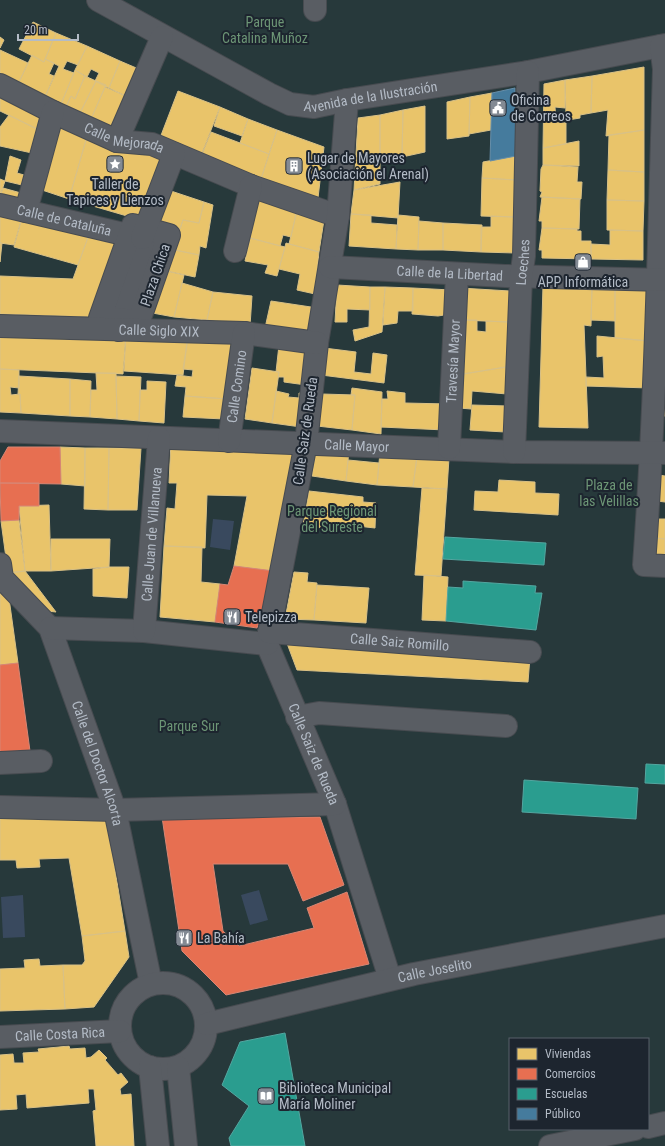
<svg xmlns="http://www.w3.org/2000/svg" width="665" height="1146" viewBox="0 0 665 1146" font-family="'Roboto Condensed',sans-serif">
<rect width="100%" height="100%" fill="#292f35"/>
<!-- green -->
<path fill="#27393b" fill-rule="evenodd" d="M0,0H665V1146H0ZM510,1039H648V1129H510Z"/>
<!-- water -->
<path fill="#39495e" d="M213,519L234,521L230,550L210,547Z
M259,890L268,920L250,925L241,895Z
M23,895L25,937L3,938L1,897Z"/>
<!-- homes -->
<path fill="#e9c46a" stroke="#d9c186" d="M33,22L56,33L44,62L19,49Z
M56,33L87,46L78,65L67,61L63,69L74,73L61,104L45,97L59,66L45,59Z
M0,37L4,40L0,48Z
M87,46L120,61L109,88L95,81L99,73L91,69L87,77L75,70Z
M0,50L28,63L18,84L0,75Z
M32,55L44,62L45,59L54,63L49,74L54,76L45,97L18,84Z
M120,61L141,70L128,97L109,88Z
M644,67V130L606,136L608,110L591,113L592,76Z
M75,70L85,76L75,99L71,96L66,107L61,104Z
M85,76L96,81L80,113L66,107L71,96L75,99Z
M592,76L591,113L580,115V118L568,120V115H566L565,80Z
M565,80V108L555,107L556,122L566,123V144L543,148L544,84Z
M96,81L106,85L91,119L80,113Z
M105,87L128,97L113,129L91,119Z
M178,91L220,107L202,153L160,138Z
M492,93L491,130L469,134L470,97Z
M0,97L40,115L37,129L0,111Z
M470,97L469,136L447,139V102Z
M425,106V152L402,157L403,110Z
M220,107L248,119L242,136L214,126Z
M403,110L402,157L380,161V115Z
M9,115L37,129L32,153L0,146V127Z
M380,115V184L354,190L358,118Z
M60,119L88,133L69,199L42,190Z
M248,119L277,130L269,154L240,143Z
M277,130L324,147L318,198L261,179Z
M644,130V172L608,170L609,135Z
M211,132L269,154L261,179L201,157Z
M88,133L168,155L144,221L69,199Z
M579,141V166L543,165V148Z
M10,156L21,160L17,173L24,175L22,185L5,181Z
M516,156V180L482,178L483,162Z
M543,165L578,167L577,182H582L581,199L540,197L542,192L540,191L541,169Z
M608,170L644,172V201L607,200Z
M482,178L516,180L514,217L481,216Z
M0,179L5,181L0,196Z
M400,182L398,218L351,214L354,190Z
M3,188L21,193L18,205L0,196Z
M165,189L204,202L199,223L183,220L180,229L178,228L176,231L153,223Z
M259,194L297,210L291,237L283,235L280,246L250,238Z
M542,197L580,199L579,229L542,228V221H539Z
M607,200L644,201L643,231L607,230Z
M204,202L213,205L206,248L200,246L199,255L170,249L178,228L180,229L183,220L199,223Z
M0,209L23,214L14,245L0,243Z
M297,210L324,220L319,252L289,244Z
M23,214L91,229L78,265L14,247Z
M351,214L371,215V223L397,225L396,249L349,246Z
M398,215L419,217L418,250L396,249Z
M491,216L517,217V227L514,226L515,253L481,252V227H491Z
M419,221L443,223V250H418Z
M443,223L482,225L481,252L443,250Z
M542,228L577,229V231H581V241H591V259L542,258V250H539Z
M91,229L124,237L90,317L0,314V276L73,279Z
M610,230L643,231V260L591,259V244L610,245Z
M250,238L285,247L277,276L265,273L268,265L245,261Z
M0,243H2L0,262Z
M286,243L319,252L315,294L297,290L300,274L279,269Z
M170,249L199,255L195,277L162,270Z
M162,270L184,275L174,317L147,312Z
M182,283L213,292L207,320L174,317Z
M337,285L370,287V310L347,309V322H335Z
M543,285L592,287L591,326L584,325L588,428L539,427Z
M370,287H385L382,332L355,341L353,330L369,327Z
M385,287L413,288V311H398L397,323L383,325Z
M592,287L615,289V321L591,320Z
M413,288L451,290L450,314L438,316L412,314Z
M460,288L510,291L508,322L460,320Z
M615,289L650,290L649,341L615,338Z
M213,292L252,296L250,326L207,320Z
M271,301L311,307L309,332L265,328Z
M460,320H477V331L486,332V321L508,322L506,367L457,375Z
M0,329L126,333L123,374L0,369Z
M126,333L188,336L183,375L124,371Z
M188,336L234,339L227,399L185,396L186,387L175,386L177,375L192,377L193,370L183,369Z
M597,336L649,341V388L586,386V377L604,378L603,356L597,357Z
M279,345L309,349L306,385L284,382V377H278L279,372H276Z
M324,348L356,352L354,372L371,374L373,353L387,355L384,383L321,375Z
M506,367L507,394L472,391L471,409L459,408L457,375Z
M252,368L279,372L272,423L245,419Z
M0,369L19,370V388L10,387L11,395L20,394L21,413L0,412Z
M96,373H116L117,419L90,417L91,390H97Z
M19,376L70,379V416L21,413L20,394H18Z
M116,376L141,377L139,421L117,419Z
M70,379L91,381L90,417L70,416Z
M147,381L166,382L164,423L139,421L140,390H147Z
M352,388L382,392L381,434L352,430L355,395H351Z
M276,391L289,394L288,397L299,398V393H304L301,427L272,423Z
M387,391L405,393V403L448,404L445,430L381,427L382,399H388Z
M662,392H665V416H662Z
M322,394L355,395L352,430L317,426Z
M185,396L227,399L224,419L183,417Z
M472,405L508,406L505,432L470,430Z
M171,441L300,447L274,571L234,566L247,496L207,495L205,548L164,546L167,508L175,509L177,483H169Z
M316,446L349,450L346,481L312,476Z
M60,447L85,448V486L61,484Z
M85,448H109L108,510L84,509Z
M109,448H141L137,510H108Z
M380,452L417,456L413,487L377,485Z
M417,456L449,458L447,489L413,487Z
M348,460L379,463L377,485L346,481Z
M659,475L665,476V502L657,501Z
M499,480L535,482V493L559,494L558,515L474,510L475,491L498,492Z
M422,488L447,489L441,576L415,575Z
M309,491L363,497V502L376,503L375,528L348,525L347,532L303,525Z
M49,505L51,571H25L19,506Z
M657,519H665V539L655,538Z
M19,520L25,571L8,573L1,521Z
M655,538L665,539V558H654Z
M51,539H110L109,567L51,571Z
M164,546L202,547L201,582L220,584L215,622L160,617Z
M109,567H129L127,598L93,596V569Z
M25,571L56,612L37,610L8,573Z
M294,572L308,573L307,582L317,583L314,620L285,619Z
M424,575L448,577L446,621L422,620Z
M317,585L369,588L366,623L314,620Z
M8,591L18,663L0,665V592Z
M285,638L530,657L528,682L297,670Z
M106,814L125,931L82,936L69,858L39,859L40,867L17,868L16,860H0V816Z
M125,931L129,957L94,1007L65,1009L63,965H82L85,961L82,936Z
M39,959L40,966L63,965L65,1009L0,1011V969L25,968L24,960Z
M69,1046L70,1049L85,1048L86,1058L91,1057L99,1050L107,1058L105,1060L118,1075L121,1073L128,1082L120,1089L121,1095L131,1094L134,1146H96L93,1111L96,1110L94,1089H88L89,1103L27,1108L26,1094L16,1095L17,1109L0,1110V1055L13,1054L14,1063H24L23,1053L39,1052L38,1049Z"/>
<!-- shops -->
<path fill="#e76f51" stroke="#d78674" d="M8,447H60L61,484L0,483V461Z
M0,483H39V506H19V520L1,521Z
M234,566L274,571L257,628L215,622L220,584L228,585Z
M18,663L30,751L0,753V665Z
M162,817H320L344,885L303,901L288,864H213L223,931L239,946L314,928L307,908L347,892L369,964L226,995L182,951Z"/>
<!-- schools -->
<path fill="#2a9d8f" stroke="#53a6a0" d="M445,537L546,543L544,565L443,559Z
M463,581L536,586L535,593H542L536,630L446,621L448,587L463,588Z
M646,764L665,765V784L645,783Z
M524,780L638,788L636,819L522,812Z
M285,1033L305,1146H231L229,1138L249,1106L222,1085L240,1042Z"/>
<!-- public -->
<path fill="#457b9d" stroke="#668ea9" d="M515,88L516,156L490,161L492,93Z"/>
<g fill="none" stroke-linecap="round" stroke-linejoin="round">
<defs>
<g id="minor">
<path id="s1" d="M98,0L269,94L290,104L314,107L347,100L528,72L665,45"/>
<path d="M315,0V10"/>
<path d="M661,46L664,69C659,234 656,400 644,565L665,566"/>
<path id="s2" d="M0,85L53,112L117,141L152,144L251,186L338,216"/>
<path id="s3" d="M347,100L338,216L317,343L306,443L267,644L335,804L390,979"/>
<path d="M117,141L162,37"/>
<path id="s4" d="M0,205L149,240L119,330"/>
<path d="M26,211L53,112"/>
<path d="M133,225L169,235L139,321L100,318Z"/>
<path d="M142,238L174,154"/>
<path d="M235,251L251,186"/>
<path id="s5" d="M330,267L505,276L665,280"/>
<path id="s6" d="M0,326L244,333L317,343"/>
<path id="s7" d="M0,431L514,452L665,453"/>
<path id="s8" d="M229,441L244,333"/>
<path id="s9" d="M449,448L457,274"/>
<path id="s10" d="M514,452L521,277L524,256L528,72"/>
<path id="s11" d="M0,564L2,578L50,628L115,810L151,984"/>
<path d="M50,628L144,631L267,644"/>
<path id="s12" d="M144,631L159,438"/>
<path id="s13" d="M269,632L530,652"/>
<path d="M297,717L319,713L506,726"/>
<path d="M0,763L41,761"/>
<path d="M0,807L115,810L335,804"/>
<circle cx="163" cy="1026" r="43"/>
<path id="s14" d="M207,1024L414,974L665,926"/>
<path id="s15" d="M0,1037L120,1031"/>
<path d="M150,1067L158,1146"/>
<path d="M178,1067L186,1146"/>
<path d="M648,1127L665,1123"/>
<path d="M550,1146L635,1129"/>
</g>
</defs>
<!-- minor casing -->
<use href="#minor" stroke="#474b50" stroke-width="24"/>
<!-- minor -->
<use href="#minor" stroke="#595d63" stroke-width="22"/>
</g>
<!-- icons -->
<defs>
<symbol id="civic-square" viewBox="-11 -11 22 22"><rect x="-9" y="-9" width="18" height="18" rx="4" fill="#838a93" stroke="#1d252f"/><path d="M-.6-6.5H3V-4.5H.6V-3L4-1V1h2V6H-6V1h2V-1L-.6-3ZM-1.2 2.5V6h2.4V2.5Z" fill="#fff"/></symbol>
<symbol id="sight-square" viewBox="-11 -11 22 22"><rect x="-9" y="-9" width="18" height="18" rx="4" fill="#838a93" stroke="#1d252f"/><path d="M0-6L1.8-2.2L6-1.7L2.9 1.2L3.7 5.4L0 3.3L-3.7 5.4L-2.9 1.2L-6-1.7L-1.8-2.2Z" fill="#fff"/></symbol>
<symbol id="building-square" viewBox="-11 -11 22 22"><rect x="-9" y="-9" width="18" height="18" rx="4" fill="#838a93" stroke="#1d252f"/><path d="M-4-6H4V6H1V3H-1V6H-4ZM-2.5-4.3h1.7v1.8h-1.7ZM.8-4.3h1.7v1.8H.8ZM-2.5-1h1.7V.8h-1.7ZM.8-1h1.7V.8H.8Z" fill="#fff"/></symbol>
<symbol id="shop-square" viewBox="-11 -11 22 22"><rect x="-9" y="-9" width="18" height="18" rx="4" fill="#838a93" stroke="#1d252f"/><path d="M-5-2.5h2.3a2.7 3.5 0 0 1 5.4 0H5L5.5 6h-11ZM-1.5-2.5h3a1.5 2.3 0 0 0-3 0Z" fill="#fff"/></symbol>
<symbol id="restaurant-square" viewBox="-11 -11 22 22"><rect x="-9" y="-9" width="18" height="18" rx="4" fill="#838a93" stroke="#1d252f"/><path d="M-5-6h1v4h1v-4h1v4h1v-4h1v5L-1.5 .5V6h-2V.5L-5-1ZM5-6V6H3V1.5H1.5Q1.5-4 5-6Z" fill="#fff"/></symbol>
<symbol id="library-square" viewBox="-11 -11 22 22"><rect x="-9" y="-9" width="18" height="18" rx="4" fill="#838a93" stroke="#1d252f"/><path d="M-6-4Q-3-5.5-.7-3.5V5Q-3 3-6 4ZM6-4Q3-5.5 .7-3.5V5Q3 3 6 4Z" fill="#fff"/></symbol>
</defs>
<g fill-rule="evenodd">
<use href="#civic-square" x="488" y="98" width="20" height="20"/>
<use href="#sight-square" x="105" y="154" width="20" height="20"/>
<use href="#building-square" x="284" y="156" width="20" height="20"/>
<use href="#shop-square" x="573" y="252" width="20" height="20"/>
<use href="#restaurant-square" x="222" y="607" width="20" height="20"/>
<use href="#restaurant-square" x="174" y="928" width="20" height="20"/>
<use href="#library-square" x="256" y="1086" width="20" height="20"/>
</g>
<g text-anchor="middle" stroke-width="4" stroke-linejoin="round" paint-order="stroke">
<!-- park labels -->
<g font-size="14" fill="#6c9575" stroke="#1d252f">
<text x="265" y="27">Parque<tspan x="265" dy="16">Catalina Muñoz</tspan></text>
<text x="609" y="490">Plaza de<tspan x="609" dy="16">las Velillas</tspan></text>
<text x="332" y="516">Parque Regional<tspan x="332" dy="16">del Sureste</tspan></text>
<text x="189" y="731">Parque Sur</text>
</g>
<!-- street labels -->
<g font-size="14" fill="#b3bbc6" stroke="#1d252f">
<text dy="5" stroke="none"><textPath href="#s1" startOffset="300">Avenida de la Ilustración</textPath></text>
<text dy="5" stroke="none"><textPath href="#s2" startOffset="136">Calle Mejorada</textPath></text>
<text dy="5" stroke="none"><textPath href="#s4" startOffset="66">Calle de Cataluña</textPath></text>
<text dy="5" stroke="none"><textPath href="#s10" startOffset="190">Loeches</textPath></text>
<text dy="5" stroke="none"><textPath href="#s5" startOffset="120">Calle de la Libertad</textPath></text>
<text transform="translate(155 275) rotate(-71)" y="5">Plaza Chica</text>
<text dy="5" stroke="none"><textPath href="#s6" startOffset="159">Calle Siglo XIX</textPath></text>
<text dy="5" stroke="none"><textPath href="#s9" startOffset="87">Travesía Mayor</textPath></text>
<text dy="5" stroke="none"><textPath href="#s8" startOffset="55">Calle Comino</textPath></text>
<text transform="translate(305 431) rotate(-82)" y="5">Calle Saiz de Rueda</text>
<text dy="5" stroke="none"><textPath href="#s7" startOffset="357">Calle Mayor</textPath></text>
<text dy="5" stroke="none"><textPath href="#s12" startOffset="97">Calle Juan de Villanueva</textPath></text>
<text dy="5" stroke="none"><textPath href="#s13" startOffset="131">Calle Saiz Romillo</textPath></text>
<text dy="5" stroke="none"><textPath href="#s3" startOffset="670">Calle Saiz de Rueda</textPath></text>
<text dy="5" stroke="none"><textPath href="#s11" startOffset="227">Calle del Doctor Alcorta</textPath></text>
<text dy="5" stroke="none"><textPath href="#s14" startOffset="234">Calle Joselito</textPath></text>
<text dy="5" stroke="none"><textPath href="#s15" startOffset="60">Calle Costa Rica</textPath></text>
</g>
<!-- poi labels -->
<g font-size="14" fill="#b3bbc6" stroke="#1d252f" text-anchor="start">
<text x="511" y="105">Oficina<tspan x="511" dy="16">de Correos</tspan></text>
<text x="307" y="163">Lugar de Mayores<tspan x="307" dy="16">(Asociación el Arenal)</tspan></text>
<text x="115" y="189" text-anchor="middle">Taller de<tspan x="115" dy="16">Tapices y Lienzos</tspan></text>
<text x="583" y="287" text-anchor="middle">APP Informática</text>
<text x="245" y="622">Telepizza</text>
<text x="197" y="943">La Bahía</text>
<text x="279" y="1093">Biblioteca Municipal<tspan x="279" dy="16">María Moliner</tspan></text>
</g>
</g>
<!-- legend -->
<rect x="509" y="1038" width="140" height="92" fill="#1d252f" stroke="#59616b"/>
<rect x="517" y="1048" width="20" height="12" fill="#e9c46a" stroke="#59616b"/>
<text x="545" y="1058" font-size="12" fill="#b3bbc6">Viviendas</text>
<rect x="517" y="1068" width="20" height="12" fill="#e76f51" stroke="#59616b"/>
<text x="545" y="1078" font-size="12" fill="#b3bbc6">Comercios</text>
<rect x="517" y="1088" width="20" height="12" fill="#2a9d8f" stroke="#59616b"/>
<text x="545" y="1098" font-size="12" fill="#b3bbc6">Escuelas</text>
<rect x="517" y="1108" width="20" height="12" fill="#457b9d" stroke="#59616b"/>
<text x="545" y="1118" font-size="12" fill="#b3bbc6">Público</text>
<!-- scale -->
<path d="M18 34v6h60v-6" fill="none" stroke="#b3bbc6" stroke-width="2"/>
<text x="24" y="34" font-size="12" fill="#b3bbc6" stroke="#1d252f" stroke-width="3" paint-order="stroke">20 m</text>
</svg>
